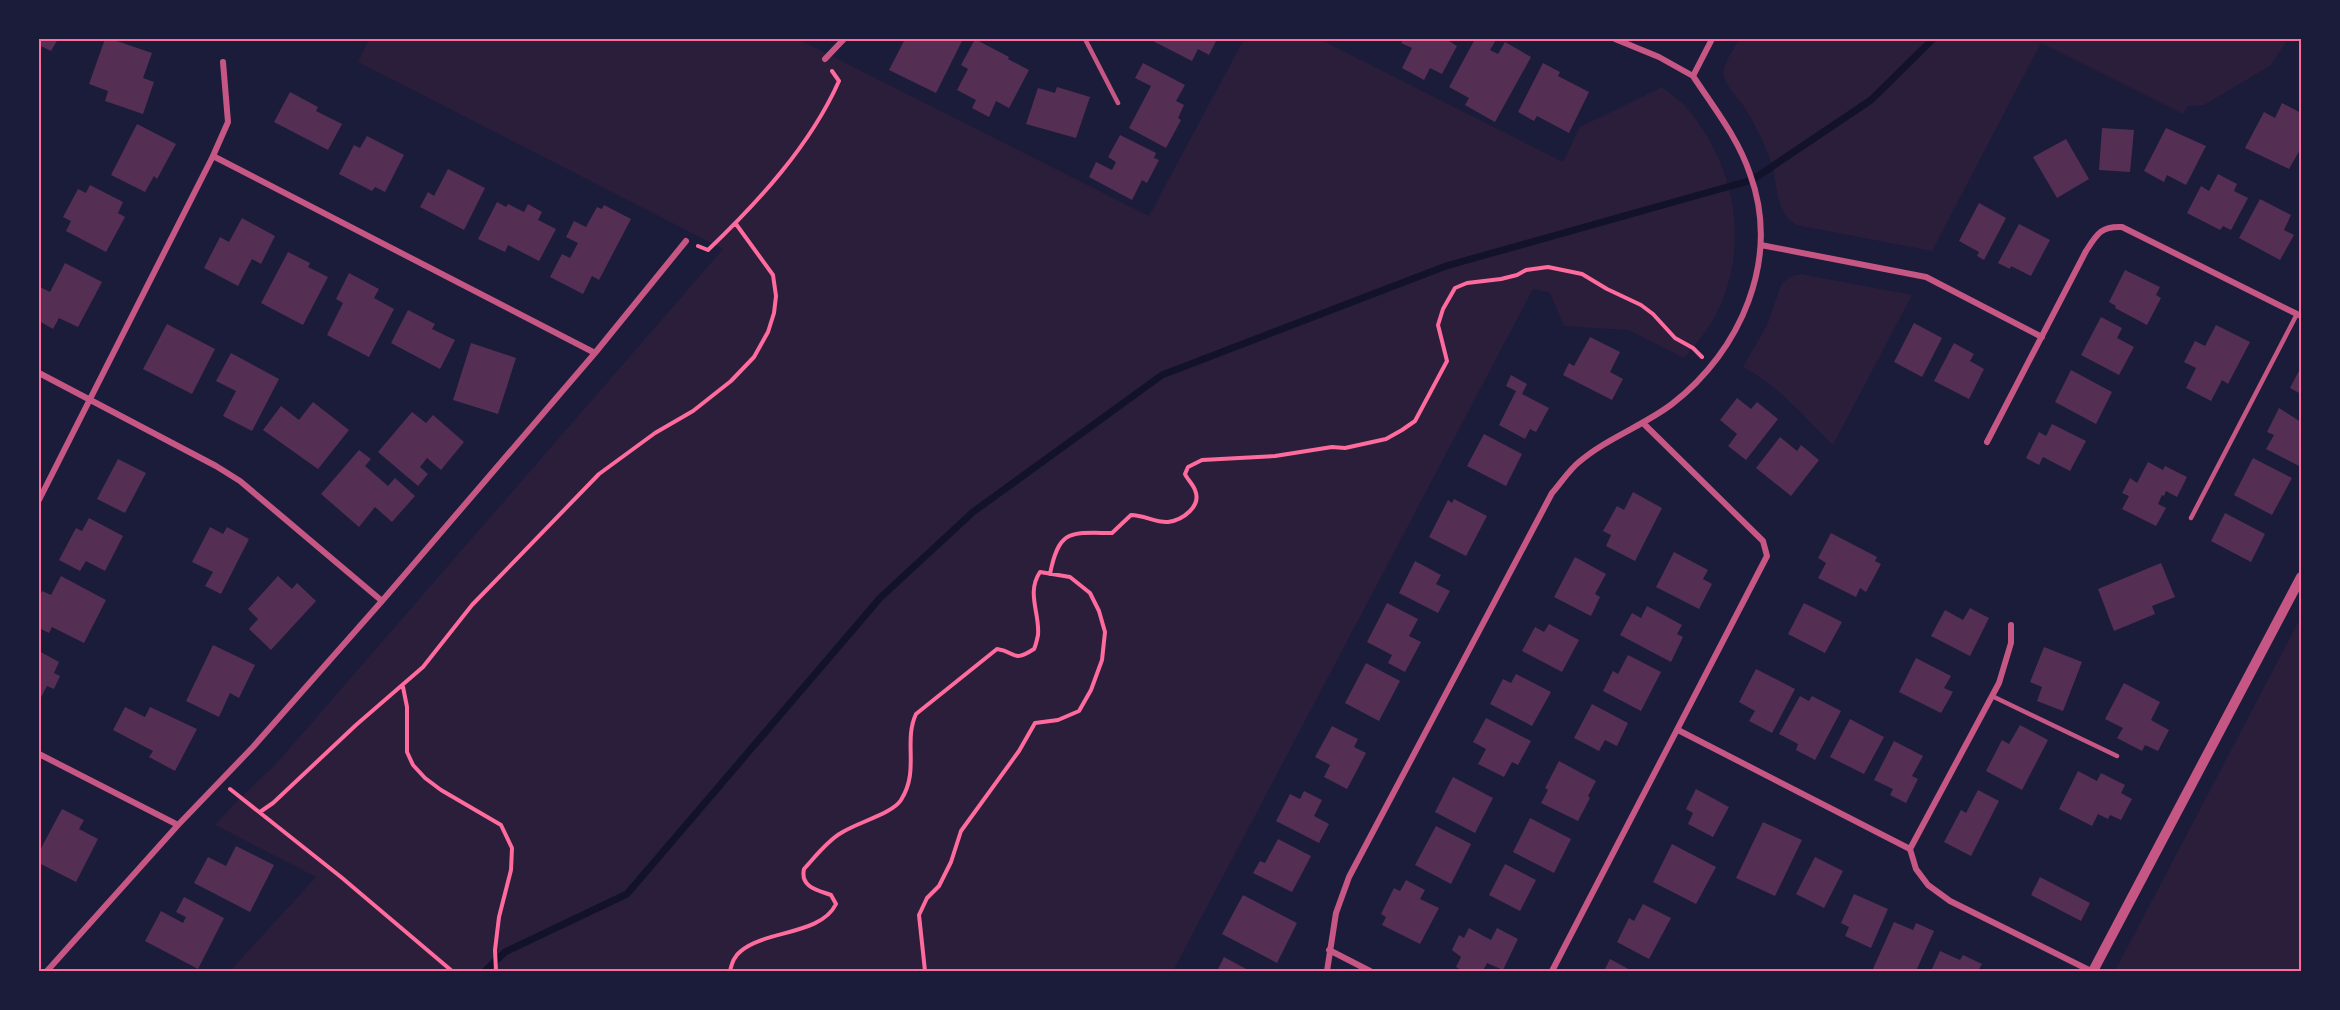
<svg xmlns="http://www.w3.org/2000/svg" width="2340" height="1010" viewBox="0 0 2340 1010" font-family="'Asap Condensed',sans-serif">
<rect width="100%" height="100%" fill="#1b1b3a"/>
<!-- green -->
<path fill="#2a1e3b" d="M369,39H798L1149,216L1244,39H1319L1563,162L1580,127L1662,87C1670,94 1680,100 1687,108C1737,167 1752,252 1712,322C1704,335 1694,346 1684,358L1628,330L1564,326L1550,293L1533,289L1173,971H230L316,877L215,825L238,800L276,764L723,249L358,62Z
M1739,39H2288L2270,66L2204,105L2188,106L2183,114L2041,43L1932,251L1796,225C1774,212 1778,181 1770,158C1763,141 1755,124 1745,108C1739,99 1727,88 1724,77C1721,65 1734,50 1739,39Z
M1801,274L1912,295L1833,445C1805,418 1778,385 1743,367L1767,325L1782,283L1792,276Z
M2301,617V971H2115Z"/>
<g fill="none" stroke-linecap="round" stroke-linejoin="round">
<!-- stream -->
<path stroke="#12122b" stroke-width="7" d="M485,971L505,952L627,894L880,598L973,512L1162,375L1446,266L1752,180L1871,100L1933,39"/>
</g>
<!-- building -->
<path fill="#542f53" d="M39,39H58L51,51L39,45Z
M105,39H111L152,53L143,78L154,82L143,114L105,101L108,91L89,84Z
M905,39H963L936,93L889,70Z
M975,39L1009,57L1008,59L1029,70L1009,108L996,101L989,117L972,108L976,100L957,90L968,69L961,65Z
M1154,39H1217L1209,55L1198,49L1192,61L1153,41Z
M1404,39H1446L1457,46L1442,74L1430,68L1424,80L1402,68L1412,48L1401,43Z
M1475,39L1496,40L1490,50L1498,54L1505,42L1531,57L1495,122L1465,105L1469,98L1449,87Z
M1143,63L1185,85L1176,101L1184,105L1178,118L1181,120L1166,148L1129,128L1151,86L1135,78Z
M1543,63L1560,72L1558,76L1589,92L1569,133L1537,116L1534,121L1518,112Z
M1057,87L1090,97L1076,138L1026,124L1038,88L1055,93Z
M290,92L318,107L316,111L342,124L328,150L274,122Z
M2282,103L2301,113V148L2289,169L2245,148L2264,112L2275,118Z
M137,124L176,144L157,179L154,176L145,192L111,175Z
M2102,128L2134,130L2130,172L2099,170Z
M2166,128L2206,146L2186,185L2167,175L2164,182L2144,171Z
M1120,135L1156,153L1154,158L1159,160L1147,183L1142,180L1132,200L1089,177L1096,162L1112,170L1116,162L1108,157Z
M367,136L404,155L385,192L375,187L372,191L339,174L354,145L360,148Z
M2066,139L2089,179L2057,198L2033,157Z
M448,169L485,188L464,230L420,207L428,192L434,196Z
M2218,174L2237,184L2234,191L2248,198L2231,230L2223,226L2220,230L2187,213L2201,186L2209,191Z
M90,185L123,202L118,213L125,217L106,252L66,231L71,221L63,217L78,189L86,193Z
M2260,199L2291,215L2284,230L2294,235L2280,260L2239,238Z
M497,202L506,207L508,204L524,212L528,204L542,212L538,220L556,229L539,261L508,245L505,252L478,239Z
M1979,203L2006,218L1984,260L1977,256L1979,252L1959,241Z
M604,205L631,219L599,280L592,276L583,294L550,277L562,254L570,258L578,243L566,237L574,221L586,227L597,207L602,209Z
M242,218L275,236L261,264L252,259L238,286L204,268L220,237L229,242Z
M2019,224L2050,240L2031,276L2011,266L2010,269L1998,263Z
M288,252L310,263L308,267L328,277L303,325L261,303Z
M65,263L102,282L78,327L59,318L53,329L39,321V289L40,287L50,292Z
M2125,270L2160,287L2156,295L2161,298L2147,325L2115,308L2116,306L2109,302Z
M349,273L379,289L374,298L394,309L369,357L327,335L343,303L336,299Z
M408,310L435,324L432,329L455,340L440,369L391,343Z
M2101,317L2122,328L2117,338L2134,347L2119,375L2081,355Z
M1914,323L1942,338L1922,377L1894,362Z
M167,324L215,349L192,394L143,369Z
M2216,325L2250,342L2228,384L2222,380L2211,401L2186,388L2196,368L2184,362L2195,341L2205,346Z
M1590,337L1620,352L1610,372L1623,379L1612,400L1563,375L1569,363L1574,366Z
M471,343L516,358L498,414L453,400Z
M1954,343L1974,354L1970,361L1984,369L1969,399L1934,381Z
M231,353L279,379L252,431L223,416L236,391L216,381Z
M2301,367V394L2290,388Z
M2071,370L2112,392L2096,424L2055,402Z
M1511,375L1527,384L1522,394L1549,408L1536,432L1530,429L1525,439L1499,425L1516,391L1506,386Z
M1737,398L1751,409L1757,402L1778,419L1746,460L1728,446L1737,434L1720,420Z
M313,402L349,430L318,469L263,430L281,406L299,420Z
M2279,408L2301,422V467L2266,449L2274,435L2267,432Z
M412,412L426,423L433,415L464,442L441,470L427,458L420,467L428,474L418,486L378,452Z
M2052,424L2086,441L2070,471L2043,457L2039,465L2026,458L2039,432L2046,436Z
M1484,434L1522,454L1506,486L1467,466Z
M1780,437L1797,451L1801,445L1819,460L1791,496L1756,468Z
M359,450L371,459L365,466L388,486L395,478L415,496L392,522L375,507L359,527L321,494Z
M2253,458L2292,478L2272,515L2234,495Z
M118,459L146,473L125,513L97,499Z
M2148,462L2163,470L2165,466L2187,477L2177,497L2166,491L2164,496L2162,495L2158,504L2166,508L2156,526L2122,509L2129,496L2122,493L2130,478L2137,483Z
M1633,492L1662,508L1635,561L1606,546L1611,535L1603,531L1617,506L1624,510Z
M1454,499L1487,516L1466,556L1429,537L1448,500L1452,503Z
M2225,513L2265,534L2251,562L2211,541Z
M89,518L123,536L105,571L86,561L80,571L59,560L76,528L82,531Z
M210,527L223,534L227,527L249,539L221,594L205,586L213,572L192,562Z
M1831,533L1877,557L1875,561L1881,564L1866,592L1860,588L1856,597L1818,578L1826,563L1818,558Z
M1674,552L1708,570L1703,579L1712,584L1699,609L1656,587Z
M1575,557L1606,574L1595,594L1600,597L1591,616L1554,597Z
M1415,561L1441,575L1436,584L1450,591L1438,613L1399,593Z
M2161,563L2175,597L2152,606L2155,614L2114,631L2098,589Z
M61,576L106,600L84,643L52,627L49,633L39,628V597L42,591L51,595Z
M278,576L292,589L297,583L316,601L271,650L249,629L258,619L248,609Z
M1387,603L1418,619L1409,636L1421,642L1405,672L1388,663L1392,655L1367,642Z
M1804,603L1842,622L1825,653L1788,634Z
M1647,606L1682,625L1677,634L1683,637L1671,662L1620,635L1632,613L1641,618Z
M1970,608L1989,618L1970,656L1931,636L1945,610L1963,620Z
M1549,624L1579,640L1562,672L1522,651L1535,627L1544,632Z
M213,645L255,665L239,698L230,693L219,717L186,701Z
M2044,647L2082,662L2063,711L2037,701L2042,687L2030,682Z
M39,651L59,662L54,673L60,676L54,689L47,686L39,701Z
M1628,655L1661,672L1641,711L1603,691L1613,671L1618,674Z
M1916,658L1951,676L1944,688L1953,692L1941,713L1899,692Z
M1366,663L1400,681L1379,721L1345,703Z
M1756,669L1795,689L1772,733L1749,721L1755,711L1739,702Z
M1516,674L1551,692L1532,726L1490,704L1503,679L1511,683Z
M2124,683L2160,702L2151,720L2169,730L2158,751L2145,745L2142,751L2117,738L2123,728L2105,719Z
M1800,696L1809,701L1812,696L1841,711L1815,760L1796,750L1798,744L1779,734Z
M1592,704L1628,723L1617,746L1605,740L1599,751L1574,738Z
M125,707L145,717L150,707L197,729L175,771L149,757L153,751L113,730Z
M1486,718L1531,741L1518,765L1512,762L1504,777L1478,764L1486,749L1473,742Z
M1850,719L1884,737L1864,774L1830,757Z
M2020,725L2048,740L2022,790L1986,771L2002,740L2009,744Z
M1332,726L1358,739L1354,747L1366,753L1347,789L1324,777L1330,765L1315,757Z
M1894,741L1923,756L1912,776L1918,779L1906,803L1890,795L1893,789L1874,780Z
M1559,761L1596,781L1588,796L1590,798L1578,821L1541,803L1548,790L1545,788Z
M2078,771L2097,781L2101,773L2125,785L2121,793L2132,799L2121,820L2110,815L2108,819L2098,814L2092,826L2059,809Z
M1453,777L1493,798L1475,833L1435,812Z
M1696,789L1729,807L1713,837L1688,824L1693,813L1686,809Z
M1978,790L1999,801L1971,856L1944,842L1961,810L1966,813Z
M1304,791L1322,800L1314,816L1329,824L1319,843L1276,821L1290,794L1300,799Z
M62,809L84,820L79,829L98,839L76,882L39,863V852Z
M1530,818L1571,839L1554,873L1513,852Z
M1763,822L1802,840L1775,896L1736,878Z
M1436,826L1471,844L1451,884L1415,865Z
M1278,839L1311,856L1292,892L1253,873L1260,861L1265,863Z
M1672,844L1716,867L1696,904L1653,882Z
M236,846L274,865L250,912L194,883L208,857L226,866Z
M1815,857L1843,871L1824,908L1796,894Z
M1505,864L1536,880L1520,911L1489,895Z
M2040,877L2090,903L2081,921L2031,895Z
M1406,880L1425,890L1420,899L1439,908L1420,944L1382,925L1386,917L1381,914L1394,888L1400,891Z
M1854,894L1888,909L1871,948L1845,936L1849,927L1841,923Z
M1243,895L1297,923L1277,963L1222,934Z
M184,897L224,918L198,969L145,941L161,911L183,923L186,917L176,912Z
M1643,904L1671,918L1649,959L1617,942L1629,918L1634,921Z
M1894,922L1913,930L1916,923L1934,931L1916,971H1872Z
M1469,928L1491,940L1497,928L1518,939L1503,970L1487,963L1483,971H1463L1456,967L1461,957L1452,950L1459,935L1464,938Z
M1940,951L1960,960L1963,955L1982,964L1978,971H1931Z
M1224,957L1250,971H1217Z
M1610,959L1632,971H1604Z"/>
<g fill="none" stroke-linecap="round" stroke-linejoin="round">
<!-- path -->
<path stroke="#ff6b9d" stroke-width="4" d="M698,246L708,250C758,202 810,146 839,81L832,71
M1050,574C1059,528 1071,533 1112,533L1131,515C1144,515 1156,523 1168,522C1183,520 1202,506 1195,490C1193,484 1187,479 1185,474L1188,467L1202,460L1275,456L1332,447L1345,448L1386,439L1402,430L1415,421L1447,361L1438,325L1443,309L1455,288L1467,283L1501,279L1517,275L1526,270L1548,267L1582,274L1607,289L1641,305L1653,314L1675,338L1693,348L1702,357
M403,687L407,707V752L413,765L425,778L441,790L501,825L512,848L511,870L499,917L495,950L496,971
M230,789L341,877L452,971
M260,812L273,803L356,725L423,667L472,605L599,474L655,433L693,411L731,381L754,357L768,332L774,313L776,296L773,275L736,224
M730,971C732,963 734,956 741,951C766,930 821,935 836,904L831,895C817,890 800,887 804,869C815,857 827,841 841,833C858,822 892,814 901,800C920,770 903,742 916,714L997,649C1017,652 1012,663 1034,649C1036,645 1037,640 1038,635C1040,613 1026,593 1040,572L1070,577L1090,593L1099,611L1105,632L1102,660L1091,690L1079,711L1058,720L1035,723L1019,751L961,831L951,862L939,886L927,898L919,915L925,971"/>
<!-- service -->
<path stroke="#c65784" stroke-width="4.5" d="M1085,39L1118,103
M2191,518L2297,314
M1992,696L2117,756"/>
<!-- minor -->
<path stroke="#c65784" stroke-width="6" d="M1615,39L1659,57L1693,76
M825,59L844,39
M213,156L595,353
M1761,245L1926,277L2042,337
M39,373L216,466L240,481L382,601
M1987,442L2086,251C2097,234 2101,226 2122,227L2301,316
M39,500L213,156L228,122L223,62
M1678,730L1910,849L1916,869L1928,885L1950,901L2091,971
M39,754L178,825
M1910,849L1999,683L2011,643V625
M1329,950L1370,971
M47,971L178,825L253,747L382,601L595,353L686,241
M1327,971L1336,913L1349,877L1552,493C1561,483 1569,470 1579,462C1607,438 1643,426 1672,404C1741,351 1781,259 1750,174C1738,138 1714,108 1693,76L1712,39
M1552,971L1767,556L1763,541L1643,423"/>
<!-- tertiary -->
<path stroke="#c65784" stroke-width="10" d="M2093,971L2301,577"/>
</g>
<!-- border -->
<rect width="2340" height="1010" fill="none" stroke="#1b1b3a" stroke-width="81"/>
<rect x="40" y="40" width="2260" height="930" fill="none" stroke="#ff6b9d" stroke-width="2"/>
</svg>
